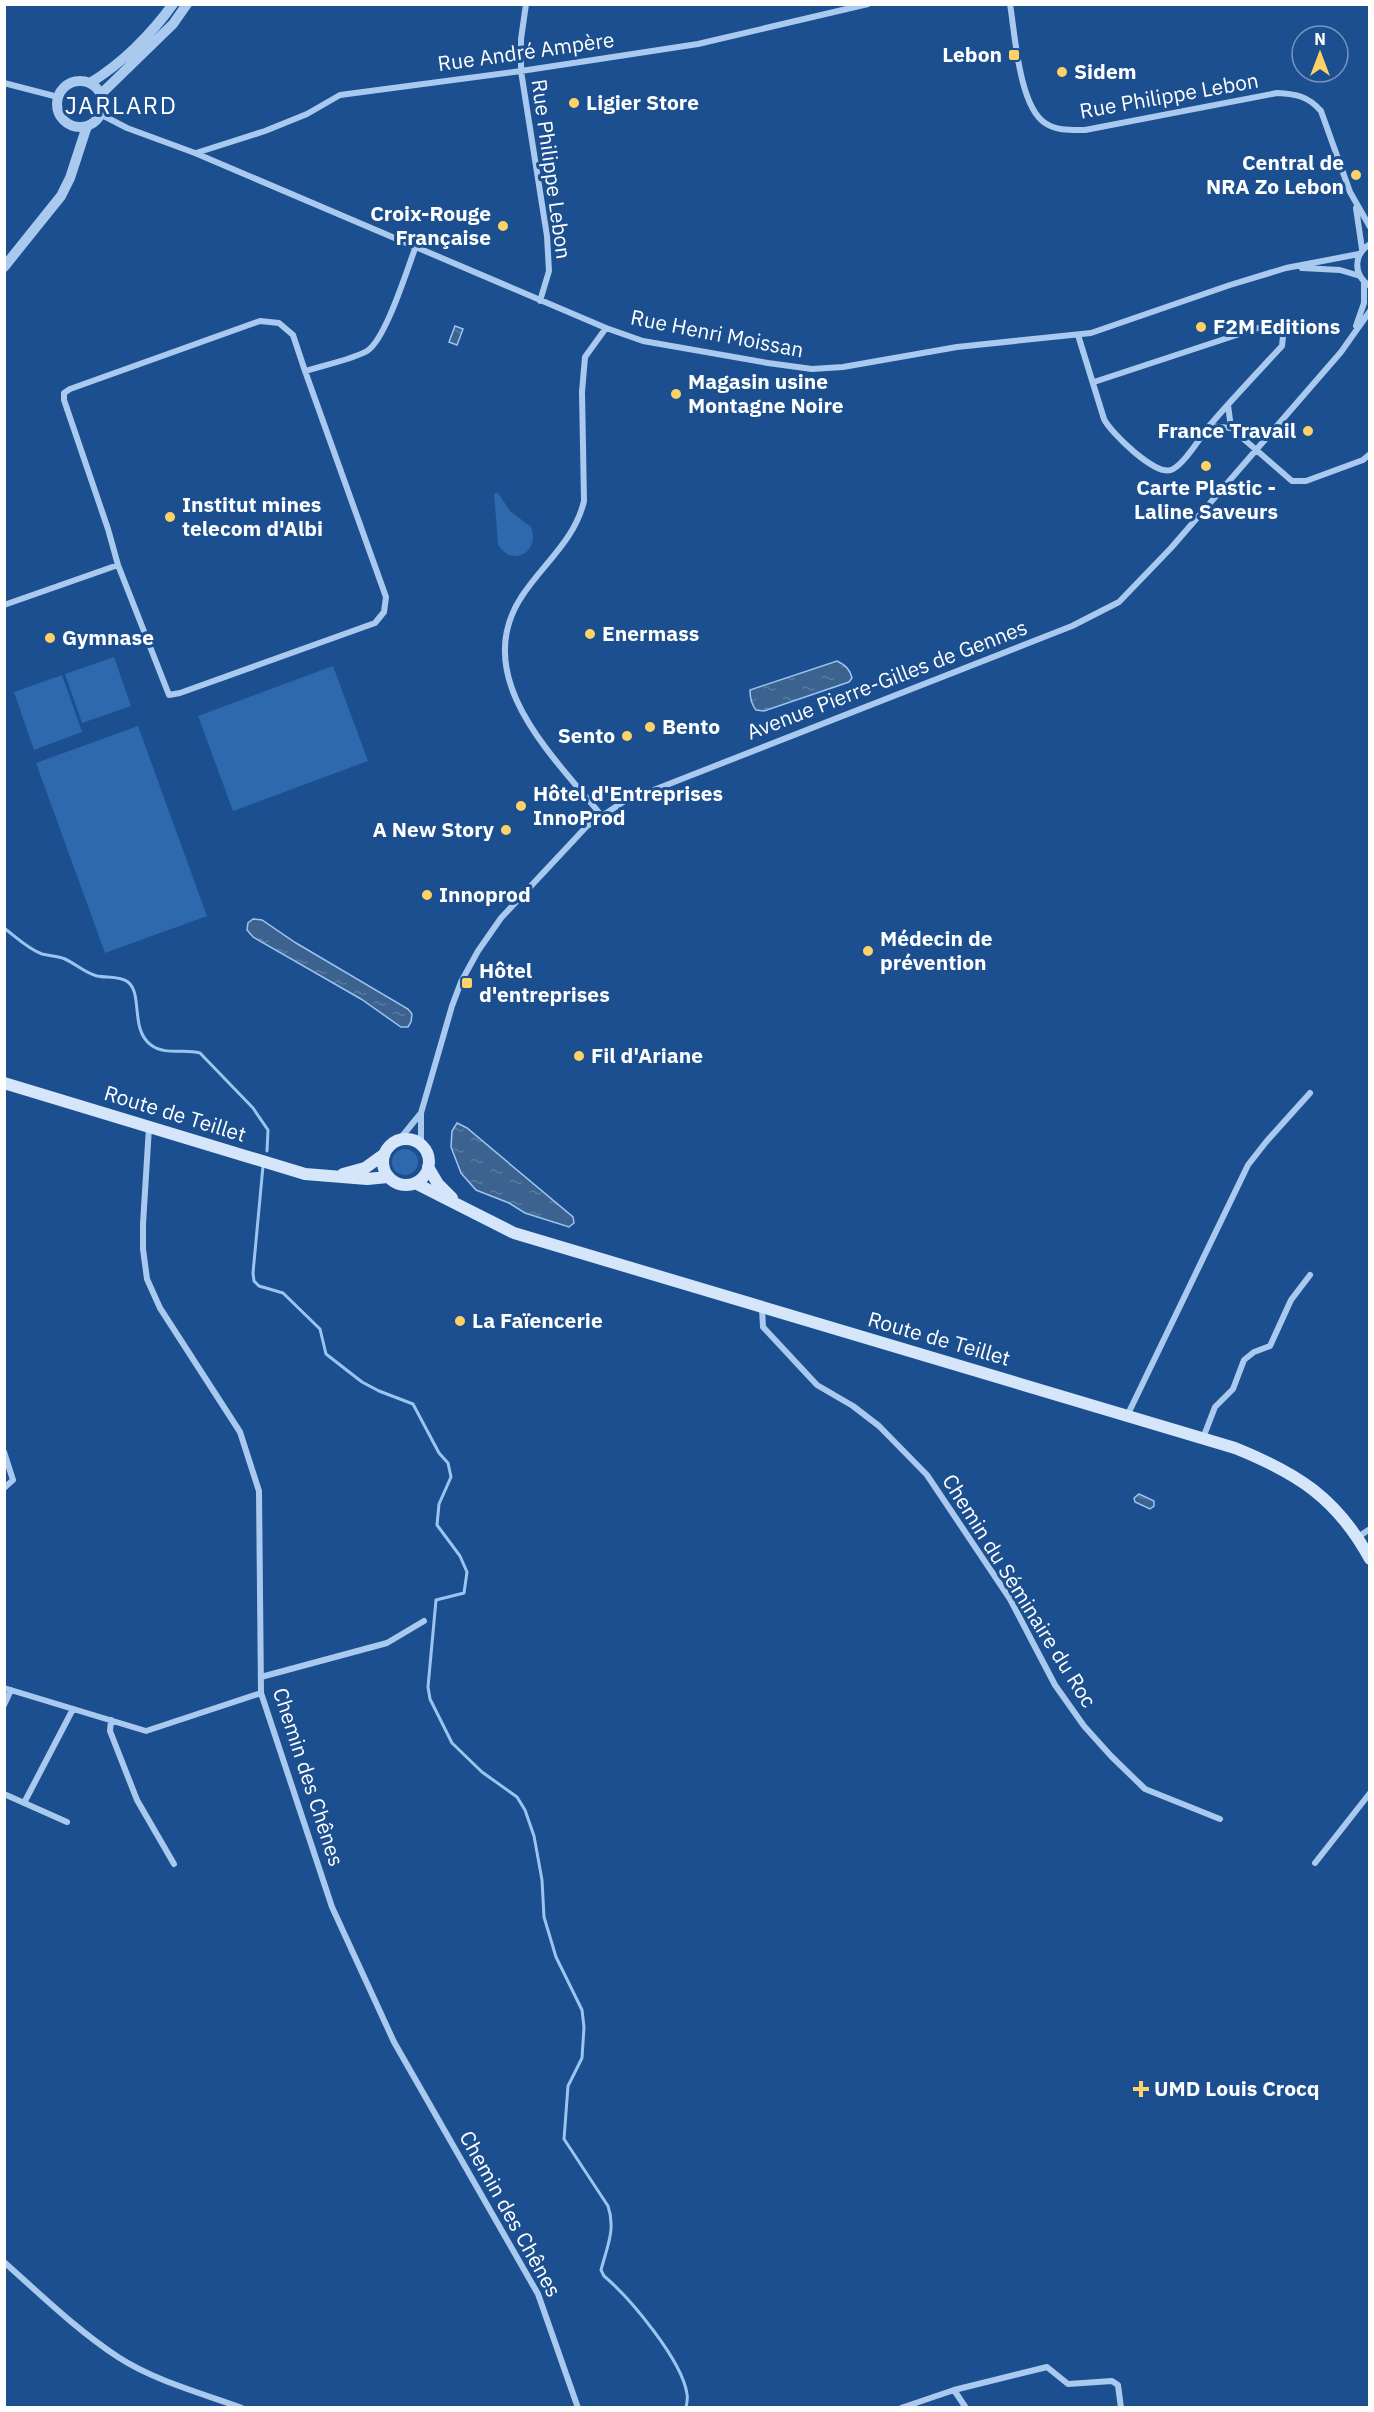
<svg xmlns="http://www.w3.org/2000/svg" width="1374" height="2412" viewBox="0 0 1374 2412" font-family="'IBM Plex Sans',sans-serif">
<defs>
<pattern id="water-ripples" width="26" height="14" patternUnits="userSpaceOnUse" patternTransform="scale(1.5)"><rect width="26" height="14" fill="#3c6290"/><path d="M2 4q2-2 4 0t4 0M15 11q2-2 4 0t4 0" fill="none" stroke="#597aa1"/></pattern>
</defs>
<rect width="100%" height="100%" fill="#1b4f8f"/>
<!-- green -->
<path fill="#2e69ad" d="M498,493L510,511L531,527C541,553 511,568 498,544L494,494Z
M114,657L131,706L82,723L65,674Z
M333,666L368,761L233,811L198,716Z
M62,675L82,732L34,750L14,692Z
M138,726L207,916L105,953L36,763Z
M392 1162a13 13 0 1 1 26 0a13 13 0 1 1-26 0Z"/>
<!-- water -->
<path fill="url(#water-ripples)" stroke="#9cc4f0" stroke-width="1.5" d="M455,326L463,329L457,345L449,342Z
M837,661C845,665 850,669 852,678L849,682L764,711L756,710C751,704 750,698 750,690Z
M253,919L262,920L296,943L408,1009L412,1014L411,1022L408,1027H401L361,999L253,937L247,930L248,923Z
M457,1123L467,1128L573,1217L574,1223L569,1227L525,1213L509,1203L476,1190L461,1173L451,1147L452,1131Z
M1139,1494L1154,1501V1506L1150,1509L1135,1502L1134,1498Z"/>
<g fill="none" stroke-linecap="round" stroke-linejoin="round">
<!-- stream -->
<path stroke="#9cc4f0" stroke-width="3" d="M4,928C16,937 28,949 42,954C50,956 58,956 65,959C76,964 85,973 97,976C107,978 120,976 128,982C143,994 130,1030 151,1045C166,1056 184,1048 200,1053L253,1108L268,1130L267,1151
M263,1166L253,1273L254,1281L259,1286L283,1293L320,1329L326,1354L362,1382L379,1391L413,1404L439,1453L448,1463L451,1477L439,1504L437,1525L460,1556L467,1572L464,1593L436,1600L428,1687L430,1699L452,1743L482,1772L517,1797L525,1810L534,1836L542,1880L544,1917L556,1957L582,2010L584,2027L582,2058L568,2086L564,2139L608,2206C616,2229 607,2247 601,2270L604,2276C630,2298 682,2360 687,2394C688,2398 687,2403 686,2408"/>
<!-- minor -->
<path stroke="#a9c9ee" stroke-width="6" d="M526,4L521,39V71L547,236L549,271L540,301
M1010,4C1015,34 1019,106 1045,123C1057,131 1071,130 1085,130L1277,93C1296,94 1308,96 1321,111L1350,192L1370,227
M4,83L58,97
M100,114L127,128L195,153L606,328L643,341L768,363L812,369L843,367L957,347L1091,333L1230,285L1286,268L1359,254
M196,153L265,131L307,114L340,95L521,71L698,44L868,4
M1356,208L1362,249
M1370,244C1353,255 1353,275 1370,286
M1302,268L1340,270L1360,276
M1356,326L1364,303V282
M1078,335L1104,419C1110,432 1155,476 1171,470C1184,465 1201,436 1210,425C1233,398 1258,372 1282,346L1283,336L1277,328L1267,325L1094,382
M305,371L293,335L279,323L260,321L70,389L64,393V400L108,529L118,565L169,695L180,693L375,623L384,612L386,597L305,371C324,365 351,360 367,351C386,339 407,269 416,246
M1228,405L1231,428
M1209,426L1231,428L1292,481H1306L1363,460L1370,454
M4,605L118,565
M601,815C554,757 468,677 522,596C543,564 575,540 584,501L582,392L585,357L606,328
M149,1127L143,1224V1249L147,1279L160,1308L240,1432L259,1491L261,1693L332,1907L394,2042L538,2294L578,2408
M399,1140L421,1113
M421,1144V1113L452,1006L461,982L478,951L501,918L587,826L623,802L1072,626L1119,602L1171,548L1341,352L1370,311
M762,1308L763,1327L817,1385L853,1406L879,1426L927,1475L1010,1599L1055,1685L1084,1726L1111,1756L1145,1789L1220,1819
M1128,1414L1248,1165L1266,1142L1310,1093
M1203,1438L1215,1407L1233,1389L1244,1360L1254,1352L1270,1346L1291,1300L1310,1275
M4,1452L13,1480L4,1488
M1358,1537L1370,1529
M261,1677L387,1643L424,1621
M4,1688L146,1731L261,1693
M4,1705L11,1690
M111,1720L110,1731L137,1800L174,1864
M4,1794L67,1822
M24,1803L73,1709
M1315,1863L1370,1793
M4,2262C41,2295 77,2330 118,2357C155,2381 201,2393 242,2408
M954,2390L966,2408
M901,2408L954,2390L1047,2367L1068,2384L1112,2381L1118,2385L1121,2408"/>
<!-- tertiary -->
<path stroke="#a9c9ee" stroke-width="10" d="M57 104a23 23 0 1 1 46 0a23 23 0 1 1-46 0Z
M90,83C121,64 151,35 173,4
M101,94L173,24L187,4
M4,267L61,196L70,178L87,126"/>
<!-- secondary -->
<path stroke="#d6e6fa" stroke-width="12" d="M4,1083L305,1174L367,1179L388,1177
M383 1162a23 23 0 1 1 46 0a23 23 0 1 1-46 0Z
M428,1167L438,1184L452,1198
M343,1174L365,1168L383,1155
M415,1183L514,1233L1235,1448C1297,1473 1337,1498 1370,1559"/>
</g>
<!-- markers -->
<g fill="#ffd166" stroke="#1b4f8f" stroke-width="2">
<rect x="1008" y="49" width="12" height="12" rx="3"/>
<circle cx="1062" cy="72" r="6"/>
<circle cx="574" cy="103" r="6"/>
<circle cx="1356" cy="175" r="6"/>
<circle cx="503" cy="226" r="6"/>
<circle cx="1201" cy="327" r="6"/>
<circle cx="676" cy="394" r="6"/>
<circle cx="1308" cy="431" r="6"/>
<circle cx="1206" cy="466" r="6"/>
<circle cx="170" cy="517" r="6"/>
<circle cx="590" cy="634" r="6"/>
<circle cx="50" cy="638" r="6"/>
<circle cx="650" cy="727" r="6"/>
<circle cx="627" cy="736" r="6"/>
<circle cx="521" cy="806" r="6"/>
<circle cx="506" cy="830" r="6"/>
<circle cx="427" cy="895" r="6"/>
<circle cx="868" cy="951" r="6"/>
<rect x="461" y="977" width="12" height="12" rx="3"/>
<circle cx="579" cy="1056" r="6"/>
<circle cx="460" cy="1321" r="6"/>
<path d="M1138 2080h6v6h6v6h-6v6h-6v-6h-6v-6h6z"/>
</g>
<g text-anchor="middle" stroke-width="6" stroke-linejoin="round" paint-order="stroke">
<!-- street labels -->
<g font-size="21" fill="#fff" stroke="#1b4f8f">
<text transform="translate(526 52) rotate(-8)" y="7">Rue André Ampère</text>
<text transform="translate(1169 96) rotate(-10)" y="7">Rue Philippe Lebon</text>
<text transform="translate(551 169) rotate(82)" y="7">Rue Philippe Lebon</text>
<text transform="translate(717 334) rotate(11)" y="7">Rue Henri Moissan</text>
<text transform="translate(887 680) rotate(-21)" y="7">Avenue Pierre-Gilles de Gennes</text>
<text transform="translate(175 1114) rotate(17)" y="7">Route de Teillet</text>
<text transform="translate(939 1339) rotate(16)" y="7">Route de Teillet</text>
<text transform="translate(1019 1591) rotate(58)" y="7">Chemin du Séminaire du Roc</text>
<text transform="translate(308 1777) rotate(72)" y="7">Chemin des Chênes</text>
<text transform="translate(510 2214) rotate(61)" y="7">Chemin des Chênes</text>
</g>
<!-- poi labels -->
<g font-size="21" font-weight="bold" fill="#fff" stroke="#1b4f8f" text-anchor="start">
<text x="1002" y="62" text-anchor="end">Lebon</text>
<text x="1074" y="79">Sidem</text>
<text x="586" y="110">Ligier Store</text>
<text x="1344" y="170" text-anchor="end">Central de<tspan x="1344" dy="24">NRA Zo Lebon</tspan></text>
<text x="491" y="221" text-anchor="end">Croix-Rouge<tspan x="491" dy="24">Française</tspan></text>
<text x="1213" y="334">F2M Editions</text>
<text x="688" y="389">Magasin usine<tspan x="688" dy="24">Montagne Noire</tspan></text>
<text x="1296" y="438" text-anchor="end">France Travail</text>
<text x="1206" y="495" text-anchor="middle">Carte Plastic -<tspan x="1206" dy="24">Laline Saveurs</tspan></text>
<text x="182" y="512">Institut mines<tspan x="182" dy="24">telecom d'Albi</tspan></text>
<text x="602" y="641">Enermass</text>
<text x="62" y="645">Gymnase</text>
<text x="662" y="734">Bento</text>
<text x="615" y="743" text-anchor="end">Sento</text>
<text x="533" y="801">Hôtel d'Entreprises<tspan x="533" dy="24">InnoProd</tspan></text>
<text x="494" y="837" text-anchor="end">A New Story</text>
<text x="439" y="902">Innoprod</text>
<text x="880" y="946">Médecin de<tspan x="880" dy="24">prévention</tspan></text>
<text x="479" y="978">Hôtel<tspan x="479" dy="24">d'entreprises</tspan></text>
<text x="591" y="1063">Fil d'Ariane</text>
<text x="472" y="1328">La Faïencerie</text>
<text x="1154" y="2096">UMD Louis Crocq</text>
</g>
<!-- quarter labels -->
<g font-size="24" letter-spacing="1.5" fill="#fff" stroke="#1b4f8f">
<text x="121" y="114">JARLARD</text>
</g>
</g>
<!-- border -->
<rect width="1374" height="2412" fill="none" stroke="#ffffff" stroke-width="12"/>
<!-- north arrow -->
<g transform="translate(1320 54)"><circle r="28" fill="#1b4f8f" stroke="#7695bc" stroke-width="1.5"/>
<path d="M0-4.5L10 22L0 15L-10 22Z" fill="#ffd166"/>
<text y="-9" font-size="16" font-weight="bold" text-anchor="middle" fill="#ffffff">N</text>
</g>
</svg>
